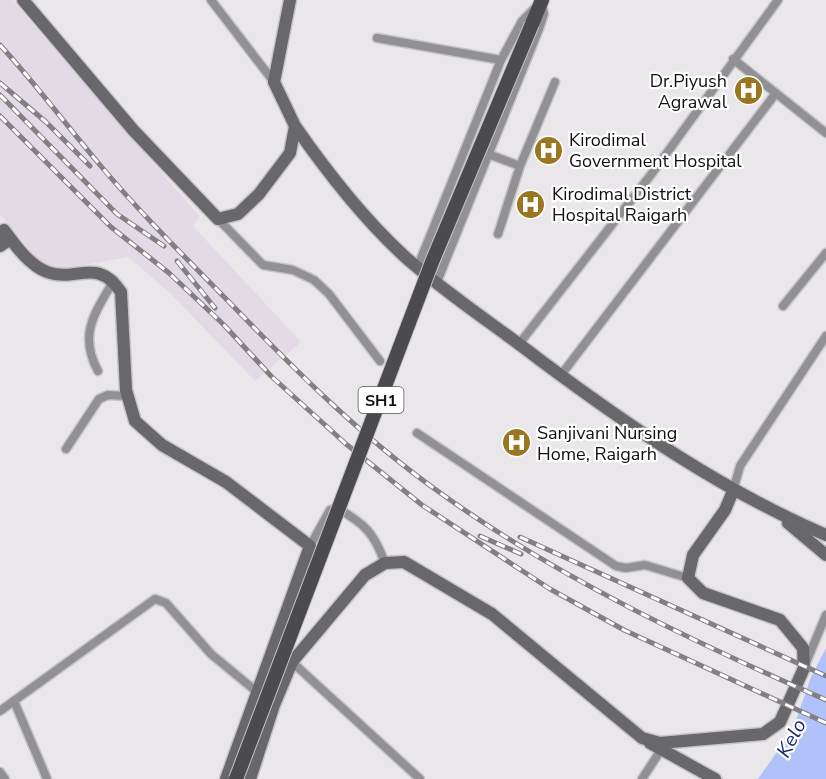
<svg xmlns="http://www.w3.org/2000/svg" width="826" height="779" viewBox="0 0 826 779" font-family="'Nunito Sans',sans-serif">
<rect width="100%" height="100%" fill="#eae7eb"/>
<!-- built -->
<path fill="#e2dae4" d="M0,0H12L199,216L193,226L301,342L255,381L171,294L128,257L57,270L40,262L0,214Z"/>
<!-- water -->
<path fill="#b0c2f9" d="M826,648V779H758L793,729L811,677Z"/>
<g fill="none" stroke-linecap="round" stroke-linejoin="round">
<defs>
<path id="street" d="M211,0L274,82
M377,38L501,60L522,21L537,6
M733,59L826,133
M488,154L520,166
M218,219L263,265L293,270L314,280L329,294L380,361
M498,234L520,166L555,82
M418,266L501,60
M437,282L539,29L544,14L542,5
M783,306L826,253
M519,344L653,172L778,0
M98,371C78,334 95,313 114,280
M561,375L776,93
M417,433L616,566L626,568L645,565L688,578
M66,449L99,399L108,395L127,396
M733,491L740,466L826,336
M310,546L330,510L337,508C365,524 374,533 385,563
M292,662L420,779
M805,665L826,615
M14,701L47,779
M0,711L155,599L166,603L211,654L257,692
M0,772L5,779
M642,779L661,750"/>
<path id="secondary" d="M23,0L134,131L218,219L238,214L259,194L290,153L295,126L274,82L290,0
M295,126C327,172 362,217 403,255C445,293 495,325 540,360C630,427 723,491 826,535
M0,233L4,230C15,245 29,265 47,272C76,283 97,256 121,292L126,390L135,421L162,445L226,482L310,546L226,779
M0,246L11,239
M788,523L826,555
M650,743L715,779
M250,779L274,705L292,662L365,575L385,563L404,562L492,614L642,738L660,743L763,734L780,722L804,668L803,648L780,620L703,593L688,578L693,555L725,510L733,491"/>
<path id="primary" d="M532,24L542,0"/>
</defs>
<!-- street casing -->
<use href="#street" stroke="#c7c4c8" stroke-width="11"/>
<!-- secondary casing -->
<use href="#secondary" stroke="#c7c4c8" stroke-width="15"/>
<!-- primary casing -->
<use href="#primary" stroke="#c7c4c8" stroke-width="16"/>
<!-- street -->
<use href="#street" stroke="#919093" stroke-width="8"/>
<!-- secondary -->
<use href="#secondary" stroke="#68676a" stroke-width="12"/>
<!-- primary -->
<use href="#primary" stroke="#4b4a4e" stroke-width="14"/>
<defs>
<path id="rail" d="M0,45C35,83 66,125 100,165C141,214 187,259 232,305C297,372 363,438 439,492C558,578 692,641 826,700
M0,83L46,122L90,166
M0,95L117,214L164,246
M0,116L111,227L169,273L224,325L271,376L346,444L422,505L550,589L624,630L826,723
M177,261L215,308
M480,536L521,554
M520,537L826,676"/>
</defs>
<!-- rail casing -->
<use href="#rail" stroke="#838083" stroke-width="5"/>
<!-- rail -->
<use href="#rail" stroke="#fff" stroke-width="3" stroke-dasharray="9" stroke-linecap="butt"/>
<defs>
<path id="primary-bridge" d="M236,779L432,262L532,24"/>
</defs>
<!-- primary-bridge casing -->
<use href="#primary-bridge" stroke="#c7c4c8" stroke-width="16" stroke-linecap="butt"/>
<!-- primary-bridge -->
<use href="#primary-bridge" stroke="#4b4a4e" stroke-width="14"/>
</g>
<!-- icons -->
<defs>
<symbol id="hospital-disc" viewBox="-11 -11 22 22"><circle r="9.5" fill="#9b7621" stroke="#fff"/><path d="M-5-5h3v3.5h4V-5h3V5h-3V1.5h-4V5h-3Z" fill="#fff"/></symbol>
</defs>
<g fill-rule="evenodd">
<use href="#hospital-disc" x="732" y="74" width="33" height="33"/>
<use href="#hospital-disc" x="532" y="134" width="33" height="33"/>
<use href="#hospital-disc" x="514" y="188" width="33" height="33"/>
<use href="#hospital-disc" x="500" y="426" width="33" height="33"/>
</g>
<g text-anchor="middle" stroke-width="4.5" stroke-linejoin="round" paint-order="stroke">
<!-- shield labels -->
<rect fill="#fff" stroke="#585758" stroke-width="1.5" x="358.5" y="387" width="45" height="26" rx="4.5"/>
<g font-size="16" font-weight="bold" fill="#110f11">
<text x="381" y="406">SH1</text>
</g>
<!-- poi labels -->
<g font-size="18" fill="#110f11" stroke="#fff" text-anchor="start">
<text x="727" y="87" text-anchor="end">Dr.Piyush<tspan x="727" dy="21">Agrawal</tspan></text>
<text x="569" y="146">Kirodimal<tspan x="569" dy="21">Government Hospital</tspan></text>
<text x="552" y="200">Kirodimal District<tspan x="552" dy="21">Hospital Raigarh</tspan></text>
<text x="537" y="439">Sanjivani Nursing<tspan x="537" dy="21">Home, Raigarh</tspan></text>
</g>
<!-- water labels -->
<g font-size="20" font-style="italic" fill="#1d2875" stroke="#fff">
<text transform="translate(791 738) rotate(-62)" y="7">Kelo</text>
</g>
</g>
</svg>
